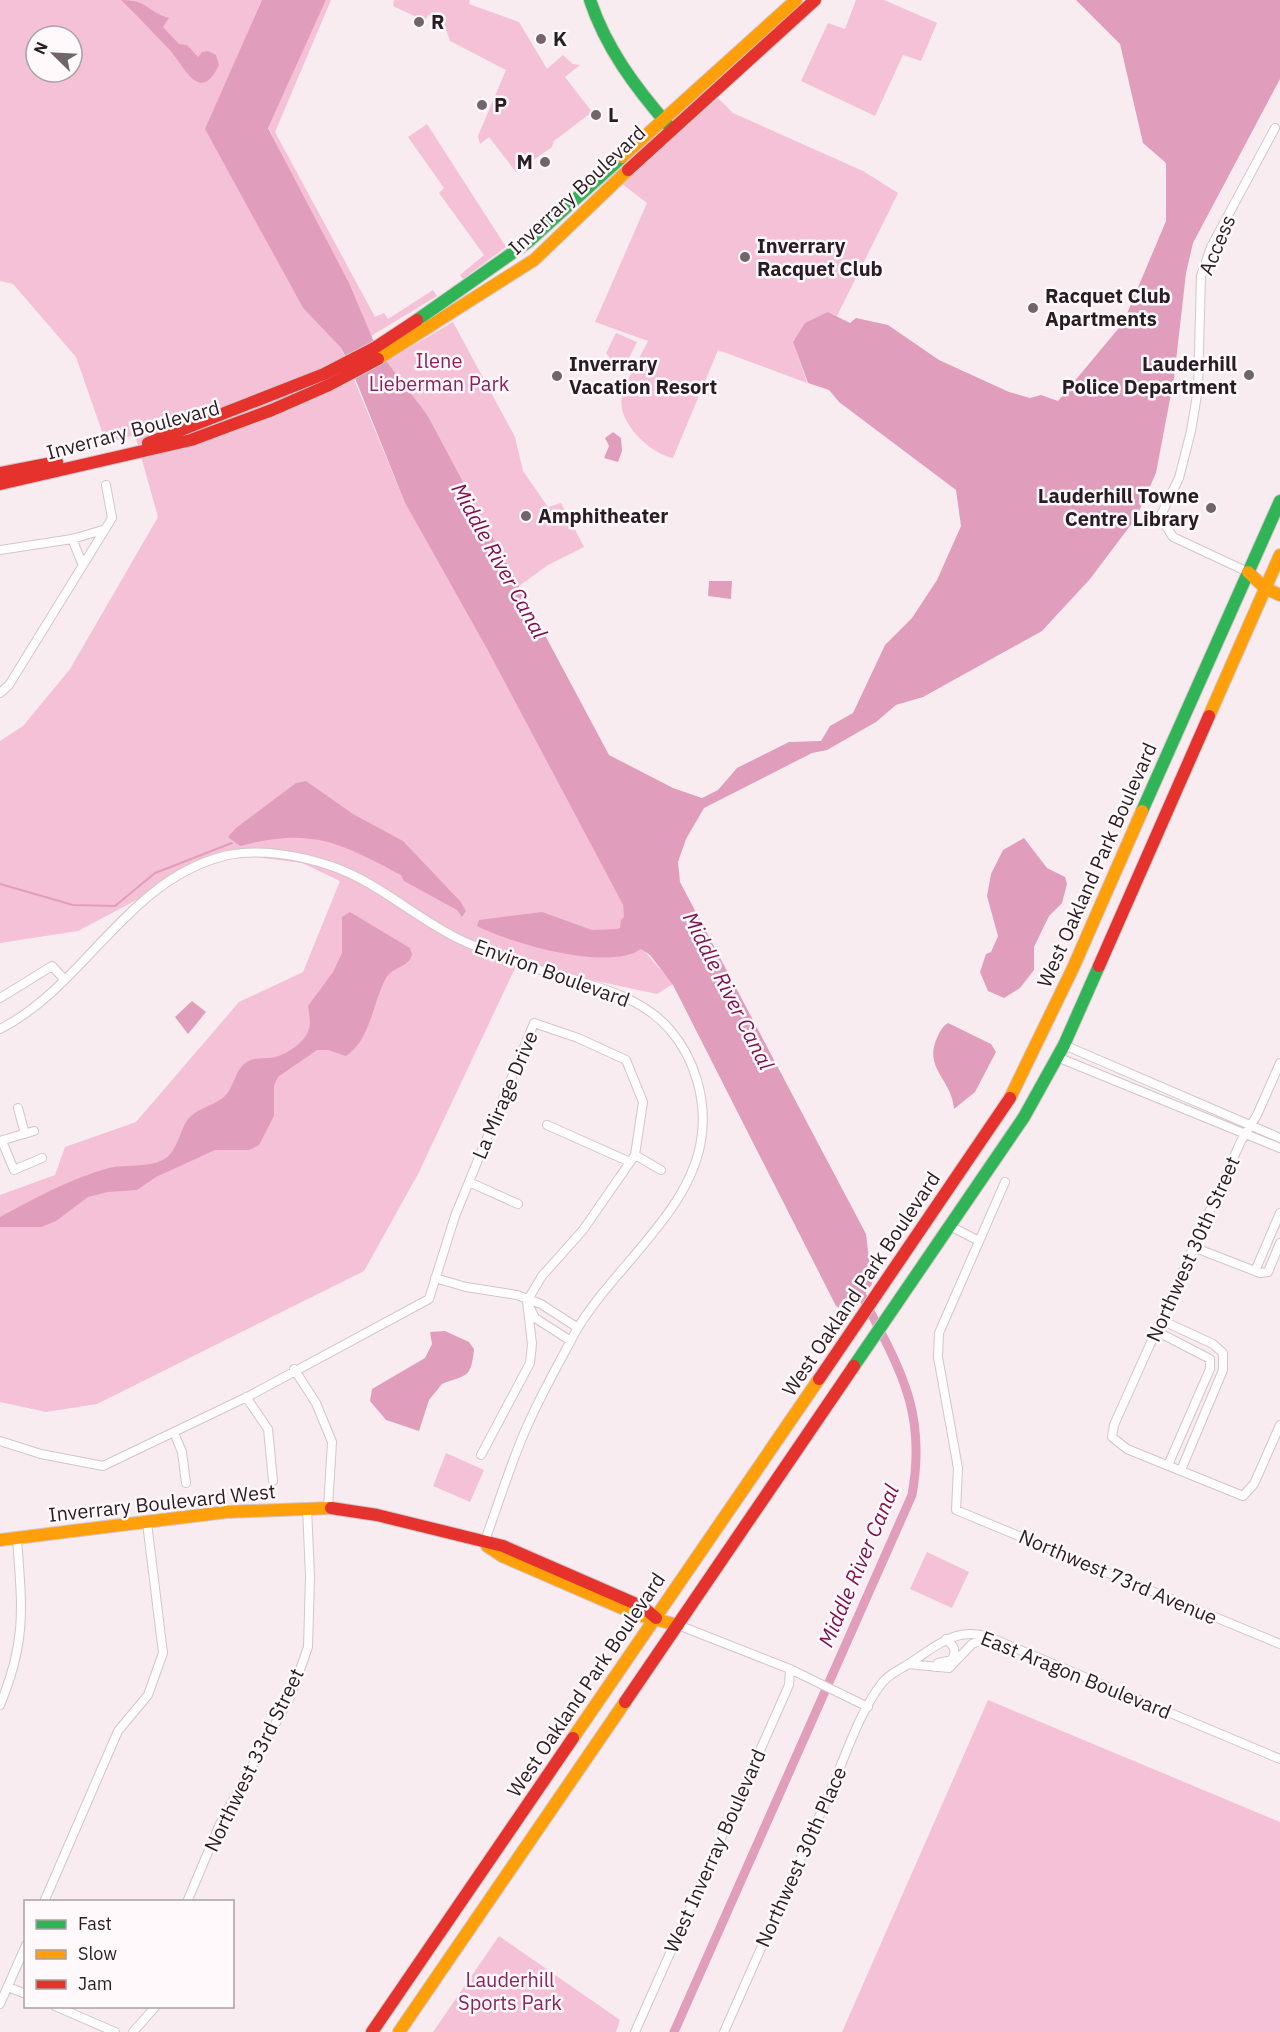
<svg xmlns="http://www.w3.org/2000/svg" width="1280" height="2032" viewBox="0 0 1280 2032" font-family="'IBM Plex Sans',sans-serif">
<rect width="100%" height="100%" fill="#f9ecf0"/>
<!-- green -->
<path fill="#f5c1d7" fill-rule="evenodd" d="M0,0H262L206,129L303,308L341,348L405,503L487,649L623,905C626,938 654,960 673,984L657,994L517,964L418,1174L364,1271L97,1404L46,1412L0,1402V1195L55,1175L65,1147L136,1122L239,1002L303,972L340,881L302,863L225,853L78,931L0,943V741L23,726L70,669L158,517L135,435L106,443L76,357L13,284L0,281ZM36,36H72V72H36Z
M326,0H331L275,132L375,317L384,313L388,319L433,290L437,296L371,336L268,127Z
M394,0H470L469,4L519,22L547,69L563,55L573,64L580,65L565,77L592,112L554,141L552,147L516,172L489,137L480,144L478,136L506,70L450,41L443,21L428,15L425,21L393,6Z
M856,0H884L937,23L921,61L903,55L875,116L801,81L828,23L845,29Z
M718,98L733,113L863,171L898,193L837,316L828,312L793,341L807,383L718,350L673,458C650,454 616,421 622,397C627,378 639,359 648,341L595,322L647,203L622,184Z
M427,124L506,247L463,279L460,275L484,255L439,193L444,188L408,137Z
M453,322L515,437L523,471L548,507L561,503L584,547L548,565L519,586L428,416L383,363Z
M616,333L637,342L624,368L614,364L606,353Z
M446,1453L484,1470L470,1502L433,1486Z
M927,1552L969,1572L952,1608L910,1589Z
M988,1700L1280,1822V2032H842Z
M499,1936L620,2020L616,2032H433Z"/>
<!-- water -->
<path fill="#e19ebc" d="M121,0C148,0 146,11 169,18L163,27L179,44L187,45L198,57L202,52L208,51L216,55L219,65C199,108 182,61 167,47C152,32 137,15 121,0Z
M262,0H326L268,128L349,283L377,349L428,416L609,755L673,788L702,798L718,790L737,768L789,742L821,741L830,726L853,713L885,645L912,618L937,580L961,526L956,490L839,402L829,390L808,383L793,342L805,323L828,312L850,323L856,318L888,325L939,360L1009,392L1030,398L1041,395L1058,401L1123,323L1166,221V163L1143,143L1120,44L1076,0H1280V79L1193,243L1186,273L1174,378L1156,473L1136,518L1090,579L1042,631L923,697L896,705L876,722L827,750L812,753L704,808L686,839L678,862L680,882L866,1234L872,1284L851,1315L836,1306L673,985L650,955L641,949C609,972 510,943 477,926L479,920L542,912L592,930L617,929L620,928L621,920L624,917L623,905L487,649L405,503L349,363L341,348L303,308L205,129Z
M613,432L621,438L622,451L618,462L604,458L609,446L605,438Z
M709,581H732L731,599L708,596Z
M306,781L353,814L403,841L460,901L466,911L462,917L457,910L404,881L401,875C339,842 311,827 240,846L228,837L236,828L296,783Z
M1024,838L1047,868L1065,877L1067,884L1062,903L1049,916L1034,947V970L1020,988L1004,998L988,991L980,972L986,954L991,952L998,936L987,896L991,874L1003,850Z
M350,912L410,948L412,955C408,968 392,967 386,978C372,1004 371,1039 346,1056L328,1050H317L278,1077L274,1085V1116L259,1145L249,1150H215L156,1177L137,1190L108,1192L88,1197L56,1221L41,1227H0V1217C33,1199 72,1178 109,1168C126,1164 147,1168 163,1160C176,1153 179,1135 186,1122C195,1108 212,1107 224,1097C233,1089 234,1075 242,1066C253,1055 262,1060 275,1057C288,1054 306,1041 309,1029C311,1022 309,1013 308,1006L333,972L342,953V917Z
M192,1001L206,1012L188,1034L175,1017Z
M948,1023L991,1044L996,1052L975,1092L954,1109C952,1080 923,1068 937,1038C940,1031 942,1027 948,1023Z
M445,1331L469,1342L474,1349C471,1380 466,1374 442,1384L429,1400L419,1431L386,1420L370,1401L372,1389L425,1358L432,1344L430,1332Z"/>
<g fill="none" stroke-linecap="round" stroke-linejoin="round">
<!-- stream -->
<path stroke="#e19ebc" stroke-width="2" d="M0,884L73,905L115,906L155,873L232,843"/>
<!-- canal -->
<path stroke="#e19ebc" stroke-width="9" d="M674,2032L912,1495C928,1407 896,1363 858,1288"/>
<defs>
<path id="street" d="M72,539L82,563
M0,550L72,539L103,530
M1248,572L1173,537L1160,517L1179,478L1191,431L1198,389L1201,276L1211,247L1275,128
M0,693L9,685L112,518L106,485
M0,998L52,966L64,979
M0,1029C85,986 126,881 224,856C257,848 299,855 331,866C379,882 416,919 461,940C483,950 507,959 531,967C578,983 637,990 671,1031C694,1058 706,1098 702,1133C695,1209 613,1267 576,1331C560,1361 543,1391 529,1422C511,1461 499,1503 484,1543
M1064,1045L1280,1138
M1057,1057L1280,1148
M1280,1063L1257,1115L1241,1141L1114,1425L1112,1437L1127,1449L1243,1496L1254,1484L1280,1425
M18,1108L25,1134
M547,1125L630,1162
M0,1141L34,1131
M2,1141L14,1170L42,1158
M635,1155L661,1170
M469,1182L518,1204
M1005,1182L939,1333L938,1357L958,1468L956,1510L1280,1644
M950,1226L979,1241
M1193,1247L1260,1273L1268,1272L1280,1243
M1255,1271L1280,1213
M435,1278L466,1287L517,1295L541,1304L578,1328
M528,1304L535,1318L571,1341
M1161,1320L1213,1344L1223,1353V1370L1181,1470
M1156,1331L1210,1359V1369L1168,1465
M294,1369L316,1403L332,1442L328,1508
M246,1397L268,1429L273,1481
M174,1433L182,1452L186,1483
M0,1441L41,1454L103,1466L251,1395L429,1299L455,1216L534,1023L578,1038L626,1060L643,1102L635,1155L583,1230L542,1276L527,1301L532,1344L530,1363L481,1455
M678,1625L790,1669L868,1707
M908,1664L949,1668L972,1644L989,1637
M935,1667L938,1663L952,1660C957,1650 954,1646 946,1639
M0,1705C27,1640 22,1607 17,1539
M44,1902L118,1731L148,1695L163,1653L147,1523
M187,1902L219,1826L291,1695L308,1647L310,1576L307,1508
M8,1987L26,1994
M0,2004L26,1945
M55,2006L115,2032
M133,2032L156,2006
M635,2032L789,1685L790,1669
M724,2032C759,1953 794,1873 829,1794C844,1760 859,1712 882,1683C889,1674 897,1671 907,1665C934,1648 954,1626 989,1637L1280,1759"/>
<path id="fast" d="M590,0C606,48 635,87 668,125
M417,320L528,242L622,157
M1142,811L1280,501
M854,1366L1024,1117L1064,1045L1099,966"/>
<path id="slow" d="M622,157L796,0
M378,359L534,260L628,170
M1248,572L1265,588L1280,595
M1209,716L1280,555
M1010,1098L1073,968L1142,811
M0,1540L226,1512L331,1508
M487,1546L502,1556L638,1615L678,1625
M573,1738L819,1379
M399,2032L625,1702"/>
<path id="jam" d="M628,170L815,0
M148,443L324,374L376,347L417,320
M0,473L57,462
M0,484L191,440L272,410L329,385L378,359
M1099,966L1209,716
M819,1379L1010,1098
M331,1508L377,1515L503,1546L643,1607L656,1618
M625,1702L854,1366
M372,2032L573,1738"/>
</defs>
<!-- street casing -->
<use href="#street" stroke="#d2c6cb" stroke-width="10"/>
<!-- fast casing -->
<use href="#fast" stroke="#d2c6cb" stroke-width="14"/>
<!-- slow casing -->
<use href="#slow" stroke="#d2c6cb" stroke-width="14"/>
<!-- jam casing -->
<use href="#jam" stroke="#d2c6cb" stroke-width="14"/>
<!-- street -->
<use href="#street" stroke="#fefcfd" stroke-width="8"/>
<!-- fast -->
<use href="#fast" stroke="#30b455" stroke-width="12"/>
<!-- slow -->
<use href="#slow" stroke="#ff9f0a" stroke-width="12"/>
<!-- jam -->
<use href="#jam" stroke="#e5322d" stroke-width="12"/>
</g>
<!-- markers -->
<g fill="#71656a" stroke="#fff9fb" stroke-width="2">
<circle cx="419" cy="22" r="6"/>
<circle cx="541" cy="39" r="6"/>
<circle cx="482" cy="105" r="6"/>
<circle cx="596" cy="115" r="6"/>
<circle cx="545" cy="162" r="6"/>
<circle cx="745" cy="257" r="6"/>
<circle cx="1033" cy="308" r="6"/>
<circle cx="1249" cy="375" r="6"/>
<circle cx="557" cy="376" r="6"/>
<circle cx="1211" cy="508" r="6"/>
<circle cx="526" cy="516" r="6"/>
</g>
<g text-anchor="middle" stroke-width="5" stroke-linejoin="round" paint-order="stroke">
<!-- poi labels -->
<g font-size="20" font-weight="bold" fill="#281d22" stroke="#fff9fb" text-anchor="start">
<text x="431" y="29">R</text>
<text x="553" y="46">K</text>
<text x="494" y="112">P</text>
<text x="608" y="122">L</text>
<text x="533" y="169" text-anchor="end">M</text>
<text x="757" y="253">Inverrary<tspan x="757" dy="23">Racquet Club</tspan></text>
<text x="1045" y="303">Racquet Club<tspan x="1045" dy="23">Apartments</tspan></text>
<text x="569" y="371">Inverrary<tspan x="569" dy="23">Vacation Resort</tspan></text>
<text x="1237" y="371" text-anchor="end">Lauderhill<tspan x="1237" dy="23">Police Department</tspan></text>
<text x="1199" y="503" text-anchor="end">Lauderhill Towne<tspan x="1199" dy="23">Centre Library</tspan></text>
<text x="538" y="523">Amphitheater</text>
</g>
<!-- street labels -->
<g font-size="20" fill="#281d22" stroke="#fff9fb">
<text transform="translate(577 190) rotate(-43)" y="7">Inverrary Boulevard</text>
<text transform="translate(1217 245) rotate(-67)" y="7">Access</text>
<text transform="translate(133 430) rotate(-15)" y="7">Inverrary Boulevard</text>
<text transform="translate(1097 865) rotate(-66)" y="7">West Oakland Park Boulevard</text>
<text transform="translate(552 973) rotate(20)" y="7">Environ Boulevard</text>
<text transform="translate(505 1095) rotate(-67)" y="7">La Mirage Drive</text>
<text transform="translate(1193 1249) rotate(-66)" y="7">Northwest 30th Street</text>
<text transform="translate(861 1284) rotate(-56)" y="7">West Oakland Park Boulevard</text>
<text transform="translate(162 1503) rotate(-6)" y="7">Inverrary Boulevard West</text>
<text transform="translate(1118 1577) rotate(23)" y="7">Northwest 73rd Avenue</text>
<text transform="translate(1076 1675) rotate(22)" y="7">East Aragon Boulevard</text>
<text transform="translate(586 1685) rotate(-56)" y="7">West Oakland Park Boulevard</text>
<text transform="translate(254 1760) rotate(-64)" y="7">Northwest 33rd Street</text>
<text transform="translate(715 1851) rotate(-66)" y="7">West Inverray Boulevard</text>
<text transform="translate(801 1857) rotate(-66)" y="7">Northwest 30th Place</text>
</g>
<!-- park labels -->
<g font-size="20" fill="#8d225b" stroke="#fff9fb">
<text x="439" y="368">Ilene<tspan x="439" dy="23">Lieberman Park</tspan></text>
<text x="510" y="1987">Lauderhill<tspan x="510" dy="23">Sports Park</tspan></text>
</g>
<!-- water labels -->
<g font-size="21" font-style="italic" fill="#7d0f4e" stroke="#fff9fb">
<text transform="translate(499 561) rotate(61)" y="7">Middle River Canal</text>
<text transform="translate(728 991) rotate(63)" y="7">Middle River Canal</text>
<text transform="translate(859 1566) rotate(-67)" y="7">Middle River Canal</text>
</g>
</g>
<!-- legend -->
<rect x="24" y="1900" width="210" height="108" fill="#fff9fb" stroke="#a9a1a4" stroke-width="1.5"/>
<rect x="36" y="1920" width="30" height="9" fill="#30b455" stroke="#a9a1a4" stroke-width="1.5"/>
<text x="78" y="1930" font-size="18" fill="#281d22">Fast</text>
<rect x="36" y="1950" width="30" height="9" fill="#ff9f0a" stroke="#a9a1a4" stroke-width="1.5"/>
<text x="78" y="1960" font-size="18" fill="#281d22">Slow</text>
<rect x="36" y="1980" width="30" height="9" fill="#e5322d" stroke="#a9a1a4" stroke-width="1.5"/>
<text x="78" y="1990" font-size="18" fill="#281d22">Jam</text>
<!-- north arrow -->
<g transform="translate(54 54) rotate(294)"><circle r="28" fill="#fff9fb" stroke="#a9a1a4" stroke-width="1.5"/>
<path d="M0-4.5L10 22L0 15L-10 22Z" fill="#71656a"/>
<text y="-9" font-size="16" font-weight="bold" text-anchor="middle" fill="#281d22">N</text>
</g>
</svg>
